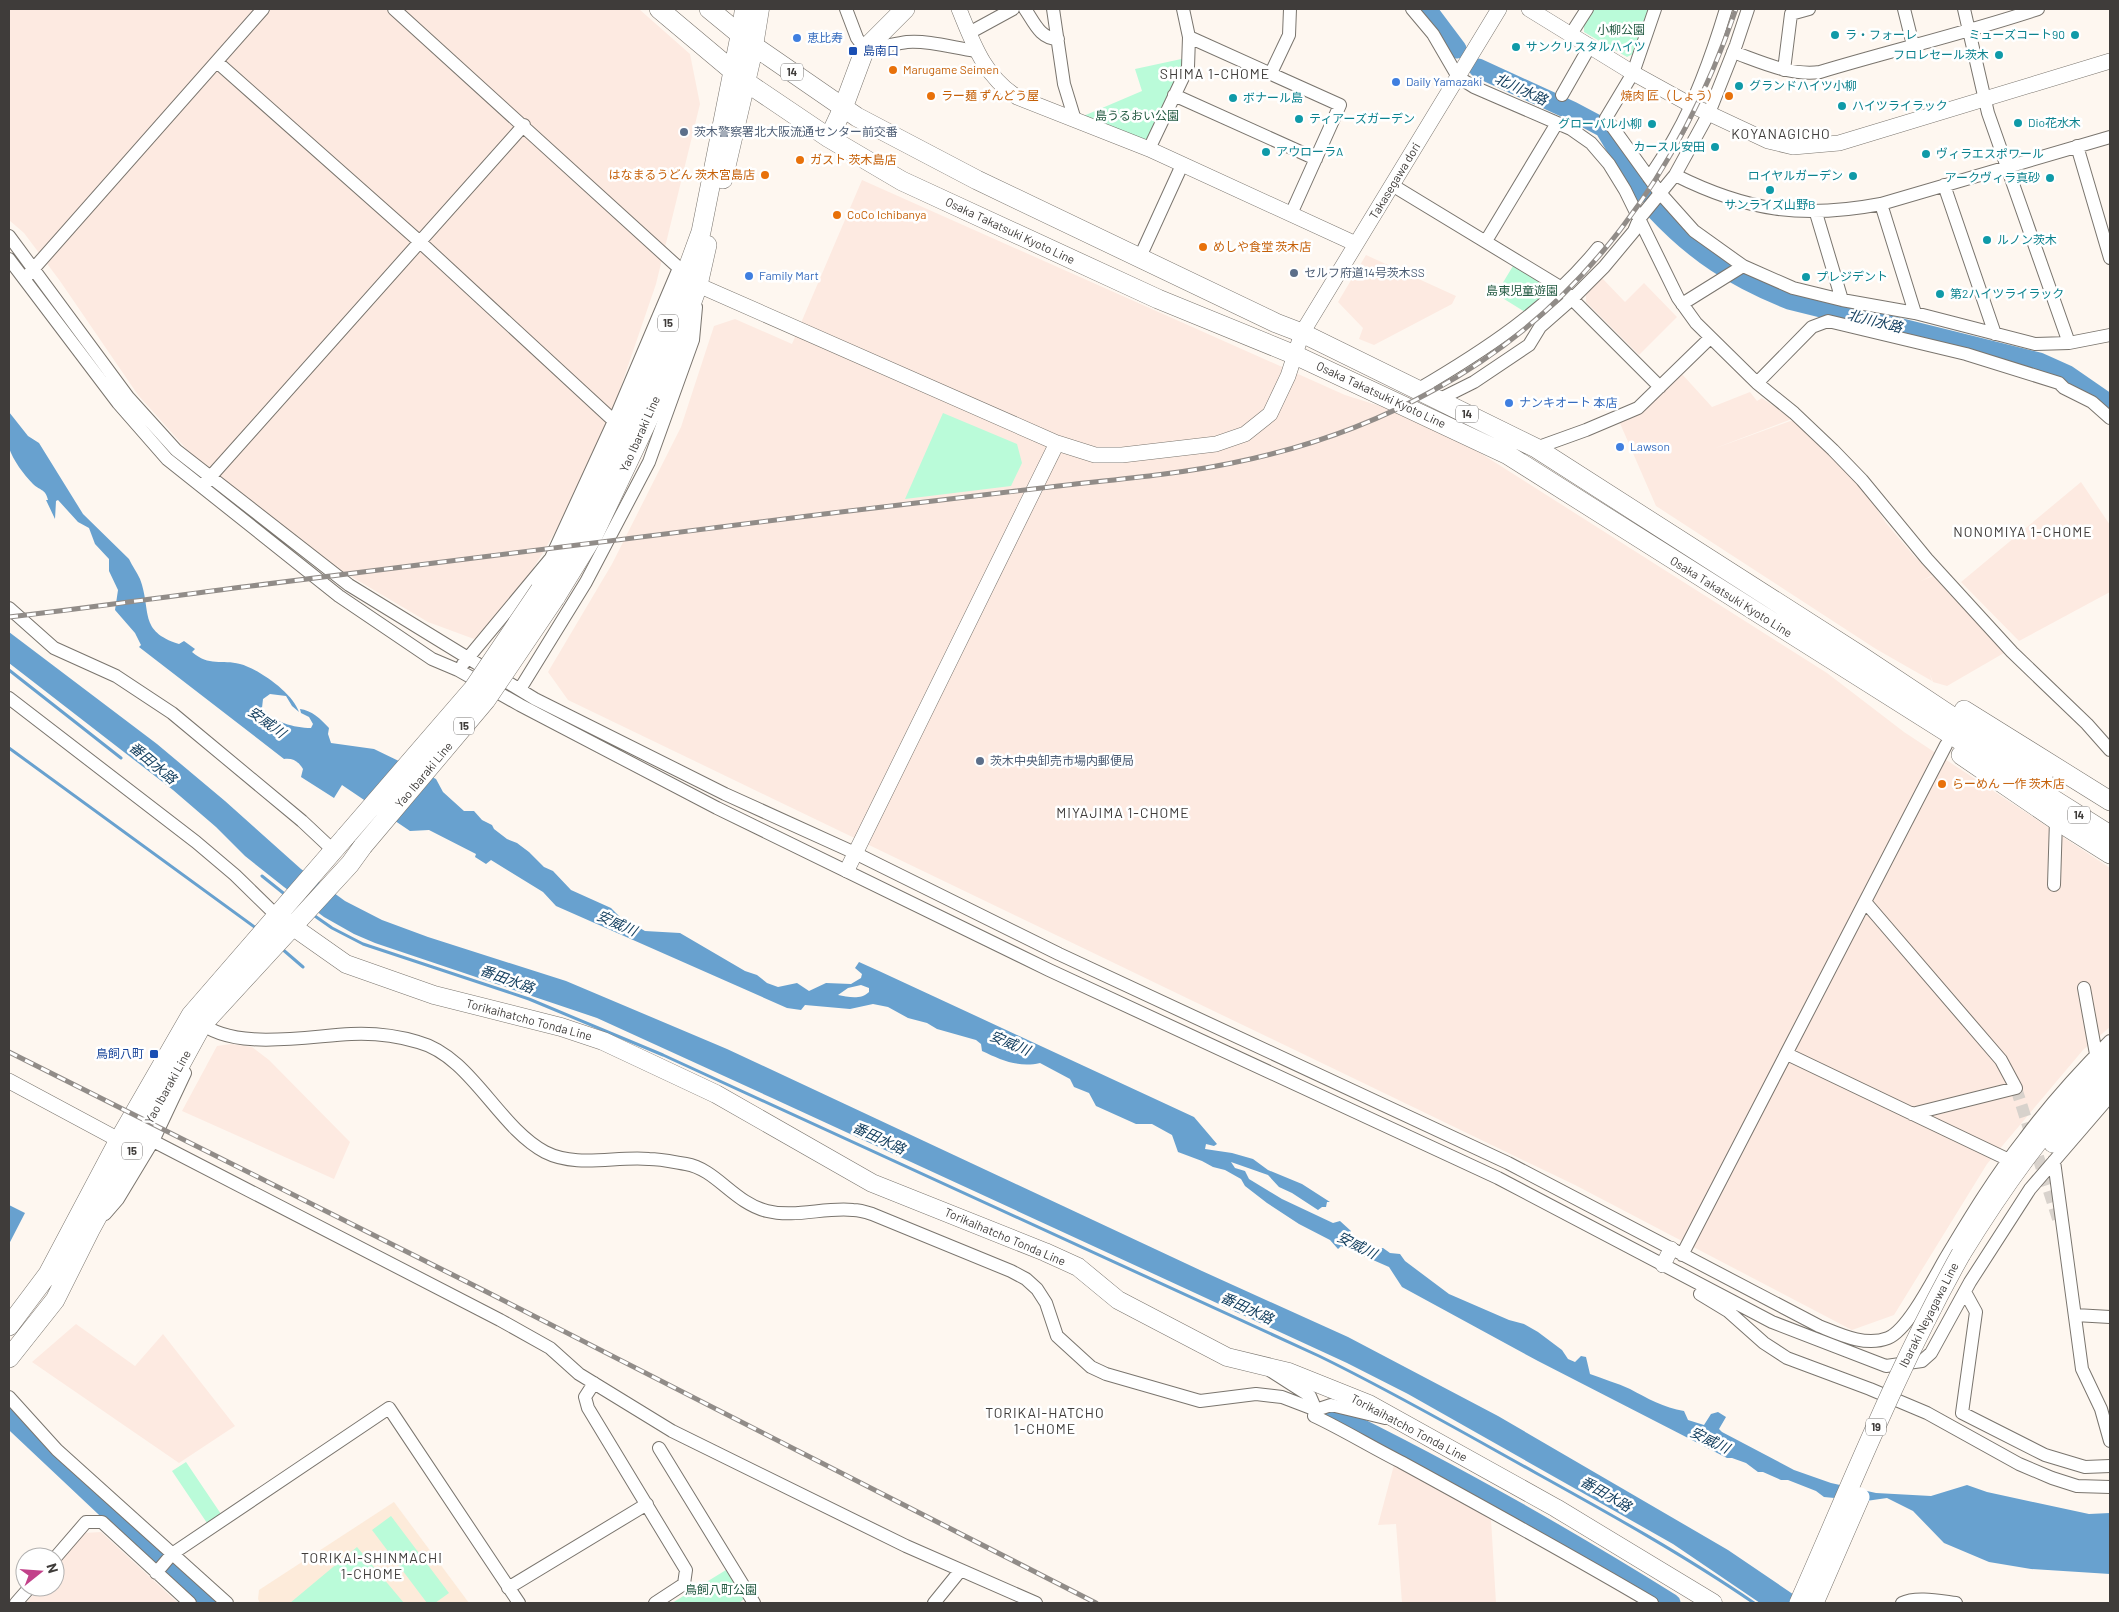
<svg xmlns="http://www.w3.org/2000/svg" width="2119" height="1612" viewBox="0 0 2119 1612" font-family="Barlow,'Noto Sans JP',sans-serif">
<rect width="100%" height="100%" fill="#fef7f0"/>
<!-- industrial -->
<path fill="#fdeae1" d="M9,9H639L690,54L700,104L656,284L606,430L566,514L533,569L484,633L474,639L428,622L335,567L190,453L138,395L60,281L24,233L9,220Z
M862,180L1345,395L1402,413L1466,444L1827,673L1904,732L2110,868V1027L2083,1050L1987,1164L1894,1315L1852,1330L1575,1185L568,700L548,672L612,564L681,427L714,326L735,319L792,344Z
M1366,255L1456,296L1452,304L1374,345L1359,339L1363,328L1338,302Z
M1602,278L1625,302L1644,283L1677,317L1639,355L1586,302V294Z
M1681,373L1712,407L1750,392L1757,401L1762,398L1792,419L1713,449L1793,420L1858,480L1886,523L1915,557L1935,574L1921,581L1935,575L2004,653L1947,686L1933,682L1929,672L1932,681L1876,649L1656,506L1619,421Z
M2081,482L2110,525V592L2019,641L1961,582Z
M231,1044L252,1047L269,1060L350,1142L334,1179L182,1111L217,1046Z
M76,1324L135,1366L163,1334L235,1426L179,1463L32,1362Z
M1394,1465L1491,1519L1496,1603H1402L1396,1524L1378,1525Z
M101,1532L178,1603H26L40,1587H55V1568L84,1533Z"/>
<!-- education -->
<path fill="#fdebda" d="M394,1502L469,1603H260L258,1599L259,1590Z"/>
<!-- green -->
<path fill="#bafbd9" d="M1594,9H1651L1635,53L1627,57L1584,32V25Z
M1186,58L1152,138L1145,141L1081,117L1142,91L1135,69Z
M1513,266L1544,284L1546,293L1525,312L1496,294Z
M943,413L1017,444L1022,463L1011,486L905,499Z
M186,1462L221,1514L207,1523L172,1471Z
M391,1516L449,1593L435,1603H427L372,1530Z
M357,1547L404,1603H290Z
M726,1570L744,1599L739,1603H672Z"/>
<!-- water -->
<path fill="#68a1cf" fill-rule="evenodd" d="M9,412L28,436L39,443L83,514L129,559C132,566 137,572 140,579C152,611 138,631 179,644L184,641L195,649L192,652C209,667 222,659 240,664C259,669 293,693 299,712L292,706L286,696L270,694L263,699L262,708C273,722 294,728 311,728L313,724L309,717L301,713L300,709C311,710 321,719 329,728L328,734L331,743L374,749L436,779L443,792L464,811H474L482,820L492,825L494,829L507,839L517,843L529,852L544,867L553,871L571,890L611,908L620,917L645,931L680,933L745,971L757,975L767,983L778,987L797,983L809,991L826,983L851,984L861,978L862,974L855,968L859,962L879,971L1194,1117L1217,1144L1214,1146L1206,1144L1205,1149L1232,1153L1253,1159L1268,1170L1302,1184L1330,1202H1327L1326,1207H1322L1318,1210L1292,1193L1279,1187L1268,1175L1231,1162L1235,1168L1245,1171L1249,1179L1282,1199L1333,1223L1340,1221L1351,1231V1236L1375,1249L1383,1248L1390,1253L1400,1254L1405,1261L1449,1294L1509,1320L1524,1324L1538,1332L1562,1350L1568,1359L1575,1362L1581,1356L1586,1357L1590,1374C1603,1379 1617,1383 1630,1389C1647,1398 1664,1408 1684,1411L1688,1420L1704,1425L1711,1414L1718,1412L1726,1417L1719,1429L1722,1432L1794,1470L1831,1483L1876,1493L1931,1496L1967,1485L1987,1492L2089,1514L2110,1513V1574L2031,1569L1989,1562L1944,1543L1913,1511L1887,1498L1866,1501L1824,1497L1816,1491L1788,1480H1781L1763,1472H1758L1746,1463L1732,1458H1727L1538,1361L1402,1287L1389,1267L1341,1246L1338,1249L1330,1240L1299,1224L1267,1203L1245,1186L1241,1179L1225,1170L1213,1167L1202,1161L1178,1152L1172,1135L1152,1124H1136L1096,1106L1089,1093L1074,1087L1070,1079L1040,1063C1019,1068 1001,1060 982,1051L981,1044L976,1040L937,1029L927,1023L908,1018L888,1007L873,1004L850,1009L805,1005L801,1010L787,1008L556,906L543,892L491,860L486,864L475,857L476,854L429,830L410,831L342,785L334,798L301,777L303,769C298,761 293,758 284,759L139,647L141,645L135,633L115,610L118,590L109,571V559L95,544L89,528L78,522L58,500L56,501L55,519L46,500H48C46,489 39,490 33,484C24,475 13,460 9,448C6,438 9,423 9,412ZM861,985L869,988V992C861,1000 848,997 838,995L848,988Z
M9,632L157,744L225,801L301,869L345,901L382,920L428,937L566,981L727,1049L1202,1271L1348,1337L1498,1416L1728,1550L1806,1603H1760L1673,1544L1408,1394L1347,1363L772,1098L597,1018L375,943L354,934L324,917L284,887L245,856L216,827L173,790L9,663Z
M9,1205L25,1213L9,1244Z"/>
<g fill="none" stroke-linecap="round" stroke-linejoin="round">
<!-- stream -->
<path stroke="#68a1cf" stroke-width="3" d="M9,670L121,758
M9,748L256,928
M262,876L287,896
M312,914L332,928L363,944L529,999L663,1055L1319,1356C1393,1392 1464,1433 1536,1473C1610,1514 1684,1555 1754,1603
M281,948L303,967"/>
<!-- river -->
<path stroke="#68a1cf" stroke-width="19" d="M1427,9L1457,49
M1478,68L1572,111L1604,128L1643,193
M1655,210C1695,253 1734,278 1789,300L2039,362L2068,375L2110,404
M1328,1412C1446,1469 1560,1534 1671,1603
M9,1417L112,1514L212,1603"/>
<!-- minor-tunnel -->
<path stroke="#d8d2cc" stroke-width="12" stroke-dasharray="12 6" stroke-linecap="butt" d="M2016,1088L2058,1219"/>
<defs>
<path id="minor" d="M394,9L679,268L614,421L551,558L463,664
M846,9L857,38L865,49C880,48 893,44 907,42C929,40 954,48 976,51
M1025,9C1034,22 1040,39 1058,39
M1053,9L1064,84L1075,120
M1412,9L1433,34L1458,77L1474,87L1571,129L1591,143L1609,164L1625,190L1678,298L1696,323L1757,383L1794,413L1833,450L1862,480L1927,559L2012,652L2087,724L2110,750
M1655,9L1633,73L1606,118L1660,193L1694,231L1743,266L1793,288L1842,300L1915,313L2035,344L2069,343L2110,335
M1904,9L1913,45
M1964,9L1988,113L2069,343
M969,33L1013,9
M1571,34L1587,9
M1189,37L1340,105L1291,214
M1733,52C1761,62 1790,76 1820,72C1893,50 1966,33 2038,9
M217,62L420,242L614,421
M1784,70L1791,14L1809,9
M1271,73L1289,35L1290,9
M1174,95L1316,159
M1562,95L1590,46
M2077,146L2110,258
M1149,149L1188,67L1189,37L1183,9
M1675,175C1747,211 1802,219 1881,204L2110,137
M1649,178C1658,164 1668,150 1676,135C1698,96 1713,52 1726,9
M1392,185L1560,287L1660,387
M1944,185L1995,334
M1881,204L1915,313
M1816,213L1842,300
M9,236L128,397L176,450L349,585L535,699L725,794L855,853L1059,954L1508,1163L1819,1326C1839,1334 1865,1347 1888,1338C1908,1330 1934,1278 1945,1259C1970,1217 1995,1176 2025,1138C2051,1103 2080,1071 2110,1041
M1486,241L1557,123
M1140,257L1182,165
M9,259L118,403L167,459L339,596L432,659L458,670L520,705L717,808L1049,970L1498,1178L1772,1322L1886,1366L1922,1361L1931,1353L1970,1282L2030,1189L2110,1096
M28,275L263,9
M1682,304L1743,266
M1757,383L1812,327L1828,321L1966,354L2059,383L2064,388L2092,402L2110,418
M1417,390C1482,352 1550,308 1598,248
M1438,400L1474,382L1529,345L1540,327L1573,298L1604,267L1634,231L1639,219L1675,175L1709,113L1736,45L1748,9
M1536,448L1586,430L1638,408L1710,338
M204,484L524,125
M9,608L54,648L116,676L172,713L302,821L334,851
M520,689L586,582L649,462L693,340L696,307
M9,698L196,842L235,875L277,916
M2054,885L2056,820
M1866,903L2001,1060L2016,1088L1912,1114
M2084,988L2096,1054
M197,1020C232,1052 307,1036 351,1034C372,1033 398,1036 418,1042C471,1056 498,1127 545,1152C576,1168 615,1156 649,1159C661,1159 674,1162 686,1164C716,1169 734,1203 767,1211C795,1218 825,1207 853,1210C860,1210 866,1212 872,1214L1011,1271L1026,1279L1037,1289L1046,1303L1057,1336L1091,1367L1106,1374L1200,1401L1256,1394L1282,1397L1316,1410L1331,1405L1385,1418
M1787,1054L2009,1160
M153,1141L500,1320L550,1348L579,1374L672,1431L906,1546L1036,1603
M2054,1161L2082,1369L2101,1409L2110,1441
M105,1214L118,1199L153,1141L185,1073
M1682,1255L1946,745
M1965,1292L1976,1312L1962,1413L2045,1455L2085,1467L2110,1466
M1700,1294L1728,1311L1764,1343L1787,1358L1870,1389L1927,1413L2019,1464L2052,1478L2077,1486L2110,1487
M2075,1315L2110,1317
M1271,1371L1310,1396L1316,1410L1314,1416C1344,1430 1371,1447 1401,1462C1485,1508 1569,1554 1652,1603
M594,1383L585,1397L588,1408L686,1570L684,1584L655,1603
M9,1397L57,1450L227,1603
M659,1448L754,1603
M55,1558L86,1522H102L190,1603
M156,1573L172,1554L389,1408L519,1603
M508,1588L647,1504
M16,1603L30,1587
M934,1603L960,1571
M1902,1603C1916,1596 1940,1601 1956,1603"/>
<path id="tertiary" d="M959,9C973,43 984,76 1017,97L1149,149L1356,244
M1529,9L1633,73L1691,105L1768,141L1793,147L1839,143L2110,61
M698,285L1057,443L1095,455H1122L1216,444L1245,434L1270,414L1288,376L1302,333L1499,9
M847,870L1057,443
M9,1081L119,1140
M1663,1265L1671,1249"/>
<path id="secondary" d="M740,36L744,9
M754,46L760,9
M282,919L346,964L434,995L561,1027L603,1041L716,1094L872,1183L1045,1252L1078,1267L1118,1300L1227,1357L1289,1372L1369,1404L1556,1508L1713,1603"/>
<path id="primary" d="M659,9L746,82L829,138L902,181L1158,299L1295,355L1508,455L2110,835
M709,9L754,46L857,117L977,180L1276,323L1302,333L1536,448L1861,656L2043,777
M829,138L843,108L865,49L905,9
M723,179L754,46
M540,590L577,530L638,401L660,344L701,232L740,36
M555,598L593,536L654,407L698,285L707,245
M1964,710L2110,801
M1961,755L2056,820L2110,854
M2053,1143L2110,1078
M1961,1254C2004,1184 2052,1117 2110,1058
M9,1326L48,1274L119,1140L191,1015L346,836
M9,1358L55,1300L90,1230L202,1025L350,864L363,846"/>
</defs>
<!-- minor casing -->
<use href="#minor" stroke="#7a756e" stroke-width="14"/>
<!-- tertiary casing -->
<use href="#tertiary" stroke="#7a756e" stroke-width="16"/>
<!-- secondary casing -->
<use href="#secondary" stroke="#7a756e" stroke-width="19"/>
<!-- primary casing -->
<use href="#primary" stroke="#7a756e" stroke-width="20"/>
<!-- minor -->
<use href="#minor" stroke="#fff" stroke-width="12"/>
<!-- tertiary -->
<use href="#tertiary" stroke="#fff" stroke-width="15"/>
<!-- secondary -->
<use href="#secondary" stroke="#fff" stroke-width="18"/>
<!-- primary -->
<use href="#primary" stroke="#fff" stroke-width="19"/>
<defs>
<path id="rail" d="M9,617C90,608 170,596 251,586C442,562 633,538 824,514C905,504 986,495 1067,485C1122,479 1178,474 1232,463C1302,449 1371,425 1434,390C1584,309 1682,168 1736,9
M9,1052L483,1290L1096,1603"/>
</defs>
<!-- rail casing -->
<use href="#rail" stroke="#918c88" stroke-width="5"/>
<!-- rail -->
<use href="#rail" stroke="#fff" stroke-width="3" stroke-dasharray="9" stroke-linecap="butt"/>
<defs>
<path id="primary-bridge" d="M346,836L473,689L540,590
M363,846L486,700L555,598
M1799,1603C1851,1486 1898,1366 1961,1254
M1814,1603L1860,1497"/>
</defs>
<!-- primary-bridge casing -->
<use href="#primary-bridge" stroke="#7a756e" stroke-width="20" stroke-linecap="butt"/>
<!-- primary-bridge -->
<use href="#primary-bridge" stroke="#fff" stroke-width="19"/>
</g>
<!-- markers -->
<g fill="#0f9aa8" stroke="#fff" stroke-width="2">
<circle cx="1835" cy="35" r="5"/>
<circle cx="2075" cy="35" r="5"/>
<circle cx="1516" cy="47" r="5"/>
<circle cx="1999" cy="55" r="5"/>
<circle cx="1739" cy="86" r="5"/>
<circle cx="1233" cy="98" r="5"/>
<circle cx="1842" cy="106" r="5"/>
<circle cx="1299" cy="119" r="5"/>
<circle cx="2018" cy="123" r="5"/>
<circle cx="1652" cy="124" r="5"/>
<circle cx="1715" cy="147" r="5"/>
<circle cx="1266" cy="152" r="5"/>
<circle cx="1926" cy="154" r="5"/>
<circle cx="1853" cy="176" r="5"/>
<circle cx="2050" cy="178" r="5"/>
<circle cx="1770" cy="190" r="5"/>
<circle cx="1987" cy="240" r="5"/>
<circle cx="1806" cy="277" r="5"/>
<circle cx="1940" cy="294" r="5"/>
</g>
<g fill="#3f7fe0" stroke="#fff" stroke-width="2">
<circle cx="797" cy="38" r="5"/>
<circle cx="1396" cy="82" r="5"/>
<circle cx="749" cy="276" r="5"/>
<circle cx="1509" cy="403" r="5"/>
<circle cx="1620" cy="447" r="5"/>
</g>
<g fill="#1a4fb4" stroke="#fff" stroke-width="2">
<rect x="848" y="46" width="10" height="10" rx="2.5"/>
<rect x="149" y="1049" width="10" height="10" rx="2.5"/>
</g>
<g fill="#e8710a" stroke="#fff" stroke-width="2">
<circle cx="893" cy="70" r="5"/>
<circle cx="931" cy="96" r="5"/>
<circle cx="1729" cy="96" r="5"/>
<circle cx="800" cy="160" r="5"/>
<circle cx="765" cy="175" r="5"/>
<circle cx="837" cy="215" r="5"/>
<circle cx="1203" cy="247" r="5"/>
<circle cx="1942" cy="784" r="5"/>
</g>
<g fill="#5c6f8a" stroke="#fff" stroke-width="2">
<circle cx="684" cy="132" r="5"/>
<circle cx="1294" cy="273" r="5"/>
<circle cx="980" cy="761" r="5"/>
</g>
<g text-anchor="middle" stroke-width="5" stroke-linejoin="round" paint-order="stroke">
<!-- shield labels -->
<g fill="#fff" stroke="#797675" stroke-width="1">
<rect x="781" y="63.5" width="22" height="17" rx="4"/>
<rect x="658" y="314.5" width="20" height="17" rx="4"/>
<rect x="1456" y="405.5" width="22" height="17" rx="4"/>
<rect x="454" y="717.5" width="20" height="17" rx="4"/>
<rect x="2068" y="806.5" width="22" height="17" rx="4"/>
<rect x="122" y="1142.5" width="20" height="17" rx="4"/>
<rect x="1866" y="1418.5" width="20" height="17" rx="4"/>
</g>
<g font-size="11" font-weight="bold" fill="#3f3c3a">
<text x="792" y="76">14</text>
<text x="668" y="327">15</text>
<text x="1467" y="418">14</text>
<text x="464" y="730">15</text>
<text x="2079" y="819">14</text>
<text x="132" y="1155">15</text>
<text x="1876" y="1431">19</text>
</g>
<!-- park labels -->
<g font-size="12" fill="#245b43" stroke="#fff">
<text x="1621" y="34">小柳公園</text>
<text x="1137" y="120">島うるおい公園</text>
<text x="1522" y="295">島東児童遊園</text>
<text x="721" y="1594">鳥飼八町公園</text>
</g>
<!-- culture labels -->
<g font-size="12" fill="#0d838f" stroke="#fff" text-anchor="start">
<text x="1845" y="39">ラ・フォーレ</text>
<text x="2065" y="39" text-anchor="end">ミューズコート90</text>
<text x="1526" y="51">サンクリスタルハイツ</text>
<text x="1989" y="59" text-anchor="end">フロレセール茨木</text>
<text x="1749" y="90">グランドハイツ小柳</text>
<text x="1243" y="102">ボナール島</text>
<text x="1852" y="110">ハイツライラック</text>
<text x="1309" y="123">ティアーズガーデン</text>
<text x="2028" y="127">Dio花水木</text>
<text x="1642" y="128" text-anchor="end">グローバル小柳</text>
<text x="1705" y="151" text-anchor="end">カースル安田</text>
<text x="1276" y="156">アウローラA</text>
<text x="1936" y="158">ヴィラエスポワール</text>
<text x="1843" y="180" text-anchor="end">ロイヤルガーデン</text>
<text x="2040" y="182" text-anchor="end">アークヴィラ真砂</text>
<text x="1770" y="209" text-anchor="middle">サンライズ山野B</text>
<text x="1997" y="244">ルノン茨木</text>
<text x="1816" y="281">プレジデント</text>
<text x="1950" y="298">第2ハイツライラック</text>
</g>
<!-- shop labels -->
<g font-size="12" fill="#366cbe" stroke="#fff" text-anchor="start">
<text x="807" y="42">恵比寿</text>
<text x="1406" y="86">Daily Yamazaki</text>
<text x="759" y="280">Family Mart</text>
<text x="1519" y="407">ナンキオート 本店</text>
<text x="1630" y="451">Lawson</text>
</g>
<!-- transit labels -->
<g font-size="12" fill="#164399" stroke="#fff" text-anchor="start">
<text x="863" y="55">島南口</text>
<text x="144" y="1058" text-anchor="end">鳥飼八町</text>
</g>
<!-- food labels -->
<g font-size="12" fill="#c56008" stroke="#fff" text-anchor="start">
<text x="903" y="74">Marugame Seimen</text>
<text x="941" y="100">ラー麺 ずんどう屋</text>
<text x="1719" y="100" text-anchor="end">焼肉 匠（しょう）</text>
<text x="810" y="164">ガスト 茨木島店</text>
<text x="755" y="179" text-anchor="end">はなまるうどん 茨木宮島店</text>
<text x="847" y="219">CoCo Ichibanya</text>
<text x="1213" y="251">めしや食堂 茨木店</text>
<text x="1952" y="788">らーめん 一作 茨木店</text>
</g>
<!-- service labels -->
<g font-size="12" fill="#4e5e75" stroke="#fff" text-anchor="start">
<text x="694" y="136">茨木警察署北大阪流通センター前交番</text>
<text x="1304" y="277">セルフ府道14号茨木SS</text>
<text x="990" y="765">茨木中央卸売市場内郵便局</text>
</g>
<!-- street labels -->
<g font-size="12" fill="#3f3c3a" stroke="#fff">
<text transform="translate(1395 181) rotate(-59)" y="4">Takasegawa dori</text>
<text transform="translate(1010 231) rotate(25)" y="4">Osaka Takatsuki Kyoto Line</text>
<text transform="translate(1381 395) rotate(25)" y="4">Osaka Takatsuki Kyoto Line</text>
<text transform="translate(640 434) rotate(-66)" y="4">Yao Ibaraki Line</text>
<text transform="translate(1731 597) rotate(32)" y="4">Osaka Takatsuki Kyoto Line</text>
<text transform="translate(424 775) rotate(-50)" y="4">Yao Ibaraki Line</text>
<text transform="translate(529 1020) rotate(15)" y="4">Torikaihatcho Tonda Line</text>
<text transform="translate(168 1087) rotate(-61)" y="4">Yao Ibaraki Line</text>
<text transform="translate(1005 1237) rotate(23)" y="4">Torikaihatcho Tonda Line</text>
<text transform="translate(1929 1315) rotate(-63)" y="4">Ibaraki Neyagawa Line</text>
<text transform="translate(1409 1428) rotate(28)" y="4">Torikaihatcho Tonda Line</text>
</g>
<!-- neighbourhood labels -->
<g font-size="14" letter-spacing="1" fill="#3f3c3a" stroke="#fff">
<text x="1215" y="79">SHIMA 1-CHOME</text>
<text x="1781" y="139">KOYANAGICHO</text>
<text x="2023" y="537">NONOMIYA 1-CHOME</text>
<text x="1123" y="818">MIYAJIMA 1-CHOME</text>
<text x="1045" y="1418">TORIKAI-HATCHO<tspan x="1045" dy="16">1-CHOME</tspan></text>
<text x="372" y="1563">TORIKAI-SHINMACHI<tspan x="372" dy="16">1-CHOME</tspan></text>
</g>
<!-- water labels -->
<g font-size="14" font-style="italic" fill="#154060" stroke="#fff">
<text transform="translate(1521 89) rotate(25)" y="5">北川水路</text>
<text transform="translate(1875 321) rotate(14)" y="5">北川水路</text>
<text transform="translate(267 722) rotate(36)" y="5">安威川</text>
<text transform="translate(153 763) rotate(40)" y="5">番田水路</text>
<text transform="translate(617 923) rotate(24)" y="5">安威川</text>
<text transform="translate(507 979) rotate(20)" y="5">番田水路</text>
<text transform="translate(1010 1043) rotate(23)" y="5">安威川</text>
<text transform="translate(879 1138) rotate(25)" y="5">番田水路</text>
<text transform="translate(1357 1245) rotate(27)" y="5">安威川</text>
<text transform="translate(1247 1308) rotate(25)" y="5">番田水路</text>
<text transform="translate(1710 1440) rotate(26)" y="5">安威川</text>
<text transform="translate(1606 1494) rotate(30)" y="5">番田水路</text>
</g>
</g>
<!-- border -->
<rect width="2119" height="1612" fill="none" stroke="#3f3c3a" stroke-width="20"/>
<!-- north arrow -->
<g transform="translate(40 1572) rotate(73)"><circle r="24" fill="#ffffff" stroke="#b2b1b0"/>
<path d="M0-4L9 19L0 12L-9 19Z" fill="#c2418a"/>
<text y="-8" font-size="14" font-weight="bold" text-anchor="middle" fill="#3f3c3a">N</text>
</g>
</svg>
